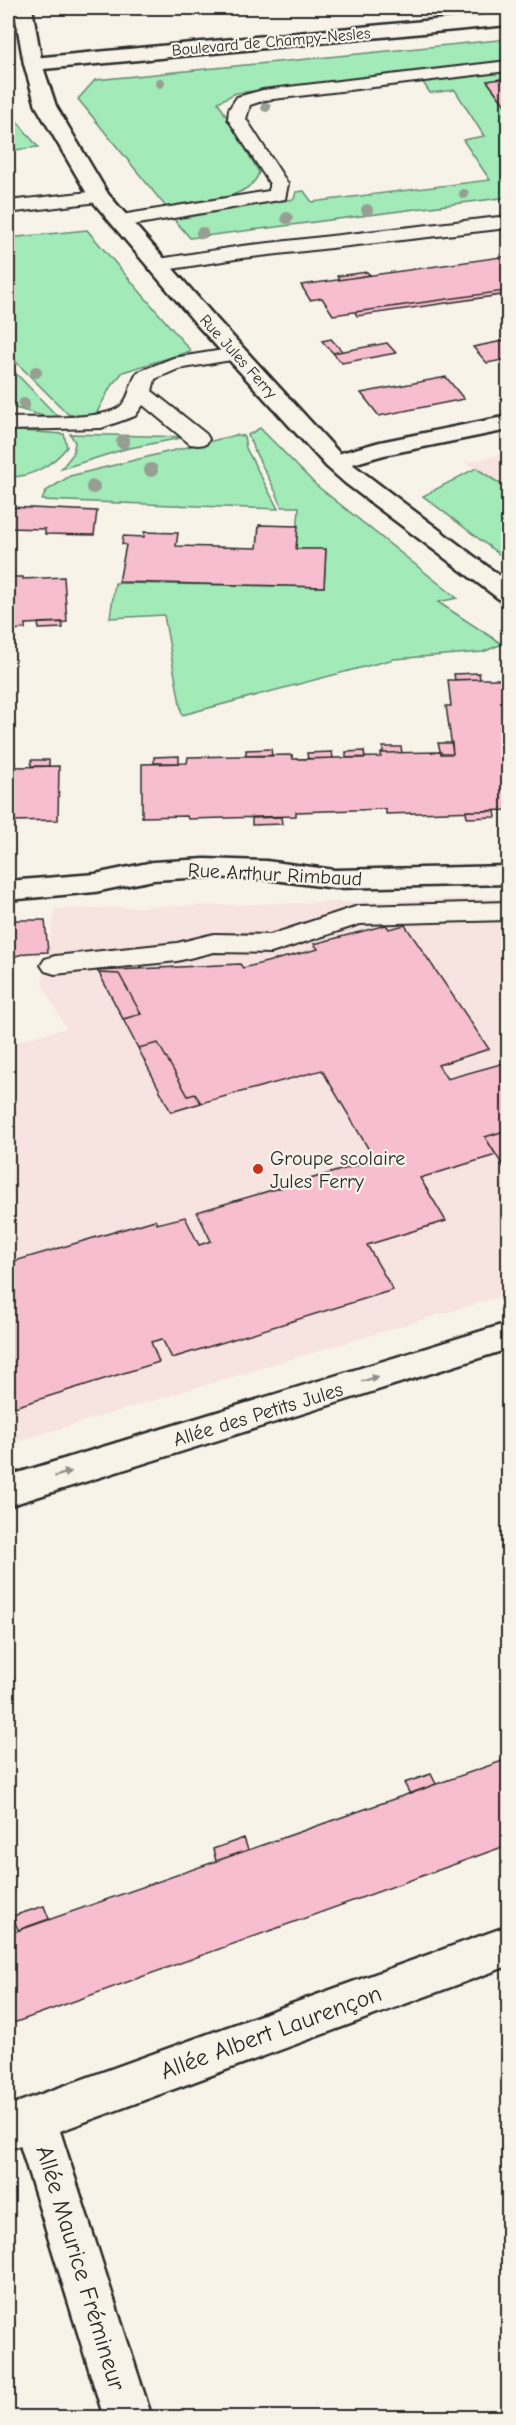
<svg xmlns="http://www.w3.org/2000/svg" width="516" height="2425" viewBox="0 0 516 2425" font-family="'Comic Neue',sans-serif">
<rect width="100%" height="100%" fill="#f7f3e8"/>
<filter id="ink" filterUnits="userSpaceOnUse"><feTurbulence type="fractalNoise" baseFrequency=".0167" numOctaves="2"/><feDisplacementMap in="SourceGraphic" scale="12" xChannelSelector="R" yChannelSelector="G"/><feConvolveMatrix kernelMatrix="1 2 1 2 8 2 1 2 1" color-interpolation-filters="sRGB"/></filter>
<g filter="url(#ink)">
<!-- built -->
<path fill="#f7e3e0" d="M508,453V489L466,463Z
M508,898V1294L8,1444V1044L66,1028L42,984L55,909Z"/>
<!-- green -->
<path fill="#a2eab8" stroke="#668a72" stroke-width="1.5" d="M508,39V62L236,93L218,102L259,172C252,201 191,203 166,207L78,99L95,80Z
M508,70V78L487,81L508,109V197L190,238L173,218L288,200L294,199L296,192L304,191L312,202L490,180L463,140L484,136L455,90L430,93L422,81Z
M8,114L12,115L38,147L8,151Z
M87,230L191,351L123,372L111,386L96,414L81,417L68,414L8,354V238Z
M8,365L57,416L50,418L8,406Z
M260,428L316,485L457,598L438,602L502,644L483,652L394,659L182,715L164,615L110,618L115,583L324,587L326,550L296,549L299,507H282C273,481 257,461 248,435Z
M8,430L64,434L67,447C53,465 30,478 8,477Z
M70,434L186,437L125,449L61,469L73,454L75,442Z
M236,435L244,436L246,448L278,509L42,500L46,491L70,476Z
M476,468L508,489V561L423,496Z"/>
<!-- building -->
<path fill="#f7becf" stroke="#2b2b2b" stroke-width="1.5" d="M508,78V109L487,81Z
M508,256V289H504L505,291L333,315L322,298L310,300L301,285Z
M367,272L370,275L339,280L337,276Z
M504,289H508V294L357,316L355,312L505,291Z
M331,339L342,351L333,353L322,341Z
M508,340V359L487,363L473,347Z
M387,343L396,353L342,363L333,353Z
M446,377L464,399L379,416L361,393Z
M8,507L97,511L94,535L45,534V529L8,528Z
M259,525L298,526L296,549H326L324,587L119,582L126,545L122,544L123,536L144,537V532L178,533L176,546L257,548Z
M8,577H23V579L64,577L67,622L25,624V629L8,630Z
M62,622L63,628L39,629L38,623Z
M479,673L480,679L455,680L454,674Z
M480,679H508V810L386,814V809L296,812V816L188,819L187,816L142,817V764L187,763L188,757L292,755L293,759L381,757V753L441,752V754H453L446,706H451L448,680Z
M438,743H452L453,754H441Z
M383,747H401L402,753H383Z
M271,749L272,756H246V750Z
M364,751L365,758H346V752Z
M332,752L333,758L308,759L307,753Z
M179,756V763H154V757Z
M31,760H49V766H31Z
M8,762H15V767L59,766L58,820L12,821V825H8Z
M466,811H495L496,817L467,818Z
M281,817L282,824L252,825V818Z
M8,912H12L13,920H45L48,952L27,953L8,958Z
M386,925L389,929L405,925L489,1049L438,1065L447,1079L508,1062V1130L485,1137L496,1155L420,1178L446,1221L367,1245L393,1290L172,1358L162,1339L151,1342L159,1362L8,1409V1263L155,1220L157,1224L185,1217L199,1245L211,1241L197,1212L375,1160L322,1070L201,1103L195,1094L188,1096L158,1043L138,1048L123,1019L141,1014L119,974L99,973L97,971L240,964L243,968L318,949L314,944Z
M99,973L119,974L141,1014L123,1019Z
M158,1043L188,1096L195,1094L201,1103L171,1112L138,1048Z
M508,1130V1174L485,1137Z
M508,1759V1845L8,2025V1934Z
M431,1774L436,1784L410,1794L404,1783Z
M244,1838L248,1850L216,1861L213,1849Z
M44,1906L49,1919L18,1930L13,1916Z"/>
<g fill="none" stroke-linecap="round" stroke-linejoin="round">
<defs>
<path id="lane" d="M508,61V71L265,100L250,105L246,119L288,184L285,199L121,227L114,225L112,221L114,217L121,215L269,191L270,184L228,119L229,109L237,97L263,90Z
M99,191L106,193L108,197L106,201L8,213V201Z
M508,216V228L242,258L159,271L152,269L149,265L152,261L159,259L242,246Z
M236,348L243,350L246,354L243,358L178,369L155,379L152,391L206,434L209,439L206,444L198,445L190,444L143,405L135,416L101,428L8,430V418C31,417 108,421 122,405C131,395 130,382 138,372L173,358Z
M508,902V920L360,924L271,953L214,952L177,961L55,974L45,971L41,965L45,959L55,956L177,943L214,934L270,935L358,906Z"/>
<path id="street" d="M508,416V430L384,455L335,469L327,467L323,462L327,457L380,442Z
M205,859L266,861L335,870L508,866V884L335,888L266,879L205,877L153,880L95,892L8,900V881L95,874L153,862Z
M508,1323V1349L8,1506V1476Z
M508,1926V1966L60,2131L152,2418H104L20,2145L8,2150V2106Z"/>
<path id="secondary" d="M14,8H32L42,64L56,106L108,194L214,316L343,457L508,582V602L499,599L345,483L327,467L198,326L89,197L36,106L24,64Z"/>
<path id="primary" d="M508,13V25L33,70L26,68L24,64L26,60L33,58Z"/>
</defs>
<!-- lane casing -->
<use href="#lane" stroke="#2b2b2b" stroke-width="4"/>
<!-- street casing -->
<use href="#street" stroke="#2b2b2b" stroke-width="5"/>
<!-- secondary casing -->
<use href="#secondary" stroke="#2b2b2b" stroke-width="5"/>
<!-- primary casing -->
<use href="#primary" stroke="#2b2b2b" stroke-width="5"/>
<!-- lane -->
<use href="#lane" fill="#f7f3e8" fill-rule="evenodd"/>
<!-- street -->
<use href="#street" fill="#f7f3e8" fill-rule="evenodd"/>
<!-- secondary -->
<use href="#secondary" fill="#f7f3e8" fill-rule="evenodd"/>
<!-- primary -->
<use href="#primary" fill="#f7f3e8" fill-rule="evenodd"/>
</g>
<!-- trees -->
<g fill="#979f93">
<circle cx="160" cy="83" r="5"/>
<circle cx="266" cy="107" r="5"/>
<circle cx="464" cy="194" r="5"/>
<circle cx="367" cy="210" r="6"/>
<circle cx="287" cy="218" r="6"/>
<circle cx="202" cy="233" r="6"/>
<circle cx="36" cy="372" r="6"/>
<circle cx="24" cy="404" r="6"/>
<circle cx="123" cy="442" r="7"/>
<circle cx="151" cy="470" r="7"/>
<circle cx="93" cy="487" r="7"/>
</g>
<!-- one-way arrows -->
<defs><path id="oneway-solid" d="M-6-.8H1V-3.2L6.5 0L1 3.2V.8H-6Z" transform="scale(1.5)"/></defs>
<g fill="#918f8a">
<use href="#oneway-solid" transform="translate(370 1379) rotate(-17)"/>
<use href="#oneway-solid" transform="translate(63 1474) rotate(-17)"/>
</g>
</g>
<!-- markers -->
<circle fill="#c8321e" stroke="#f7f3e8" stroke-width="2" cx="258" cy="1169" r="6"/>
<g text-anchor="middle" stroke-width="4.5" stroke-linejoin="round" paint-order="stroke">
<!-- far-street labels -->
<g font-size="16" fill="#2b2b2b" stroke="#f7f3e8">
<text transform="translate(271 41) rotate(-5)" y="6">Boulevard de Champy-Nesles</text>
<text transform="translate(239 356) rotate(48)" y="6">Rue Jules Ferry</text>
</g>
<!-- street labels -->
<g font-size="20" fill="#2b2b2b" stroke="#f7f3e8">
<text transform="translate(275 874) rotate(3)" y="7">Rue Arthur Rimbaud</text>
<text transform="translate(258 1414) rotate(-17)" y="7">Allée des Petits Jules</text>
</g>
<!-- poi labels -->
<g font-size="20" fill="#2b2b2b" stroke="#f7f3e8" text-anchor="start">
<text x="270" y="1165">Groupe scolaire<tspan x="270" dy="23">Jules Ferry</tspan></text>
</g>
<!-- near-street labels -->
<g font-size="24" fill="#2b2b2b" stroke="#f7f3e8">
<text transform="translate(271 2032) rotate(-20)" y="8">Allée Albert Laurençon</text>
<text transform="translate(81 2268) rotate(73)" y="8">Allée Maurice Frémineur</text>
</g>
</g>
<!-- margin -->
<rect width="516" height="2425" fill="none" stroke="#f7f3e8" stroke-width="30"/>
<rect x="15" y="15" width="486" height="2395" fill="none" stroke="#2b2b2b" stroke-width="2" filter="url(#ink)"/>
</svg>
